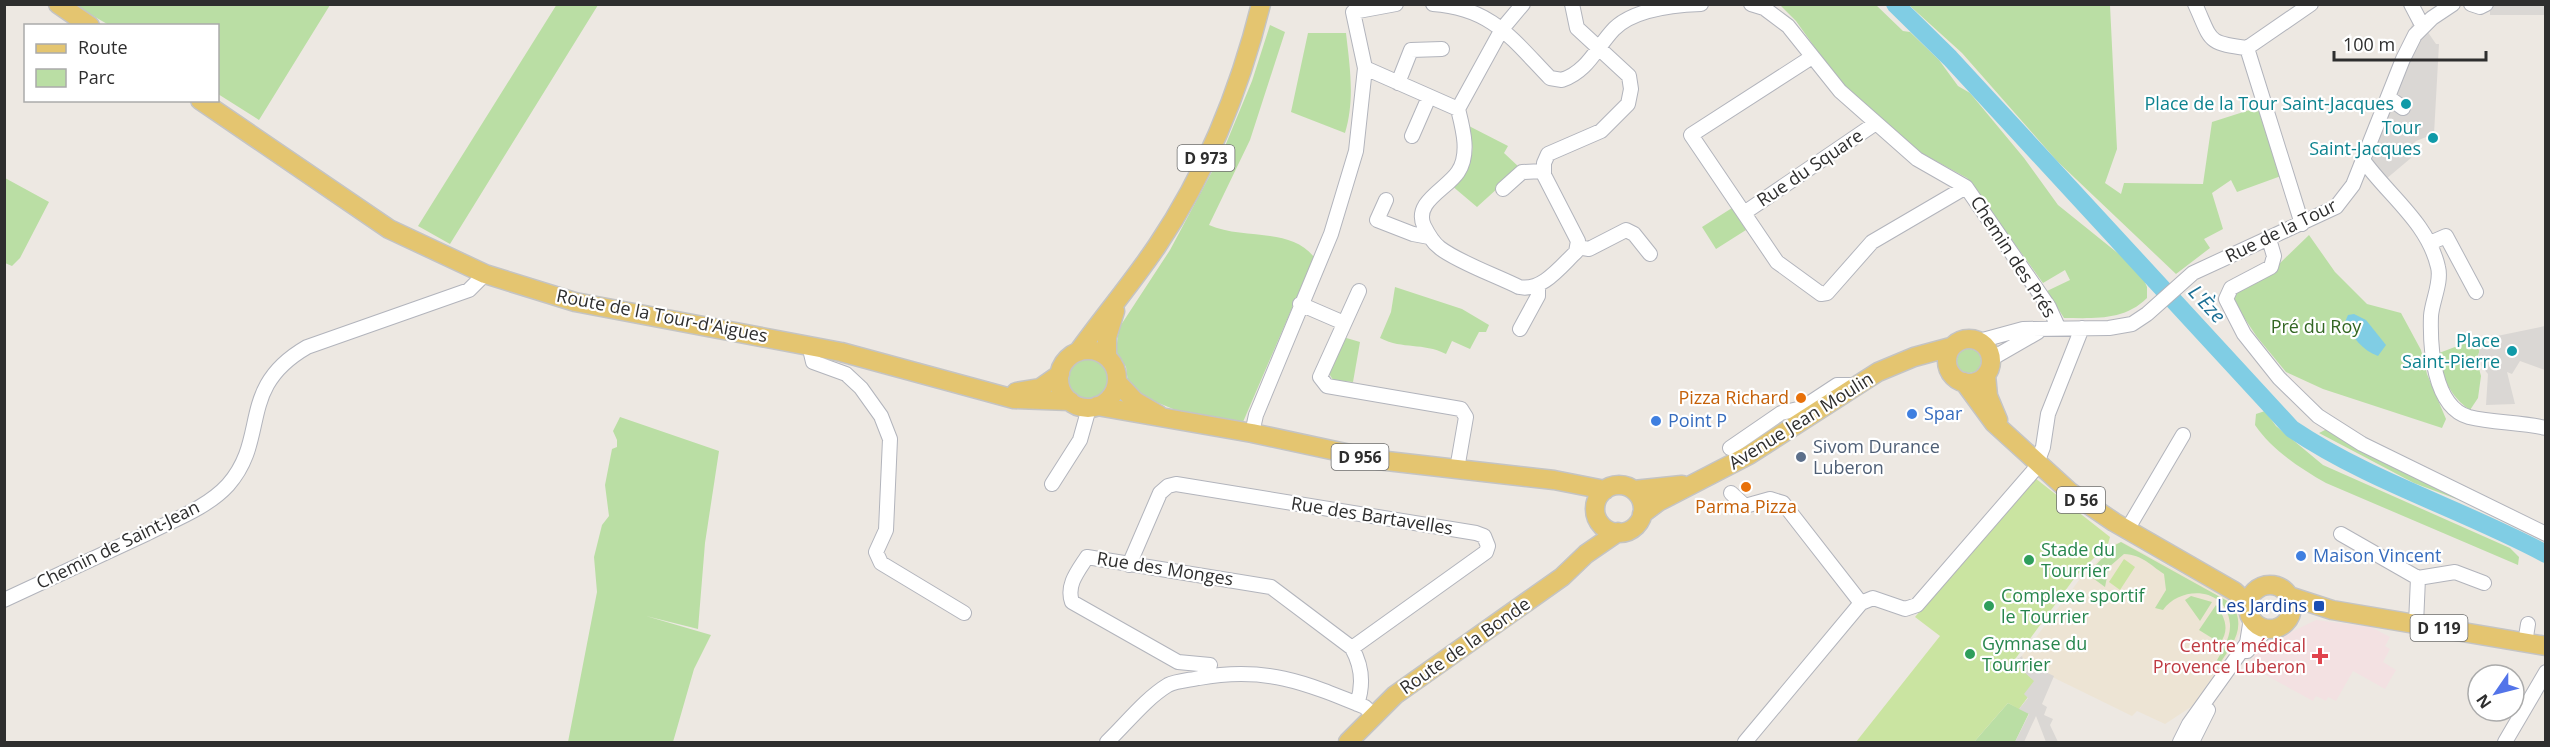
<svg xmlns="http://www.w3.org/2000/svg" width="2550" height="747" viewBox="0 0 2550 747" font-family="'Open Sans',sans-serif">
<rect width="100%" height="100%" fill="#ede8e2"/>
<!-- education -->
<path fill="#ede4d4" d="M2122,542L2226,597L2237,608L2240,616V632L2236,641L2194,705L2165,724L2137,711L2132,716L2024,663L2021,657L2080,579L2114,544Z"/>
<!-- medical -->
<path fill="#f3e1e2" d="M2316,620L2371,627L2390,637L2385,646L2390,649L2383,662L2396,670L2385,689L2353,671L2336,701L2328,697L2326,701L2316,696L2313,701L2260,672L2257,678L2243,671L2262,646Z"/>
<!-- green -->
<path fill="#badea4" d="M557,4L598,5L450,244L418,226Z
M74,5H330L259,120L218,94V26L109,25Z
M1780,5H1876L1903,31L1910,32L1939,60L1958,86L1970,93L2024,158L2058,205L2140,271L2147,287V298C2124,321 2094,318 2064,318L2047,291L2070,280L2065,270L2043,283L1967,178L1923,154L1905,141L1838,80L1796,21Z
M1909,5H2110L2117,149L2105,183L2121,194L2124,183L2203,184L2212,122L2259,107L2281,176L2237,192L2231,180L2212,193L2223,229L2204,239L2210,248L2176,274L2057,161L1962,53Z
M1270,25L1285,32L1250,140L1209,225C1242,240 1290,227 1314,257L1243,422L1178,411L1134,393L1128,382L1126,367L1116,351L1119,328L1170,250L1223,151L1252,81Z
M1308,33H1346C1350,68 1355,99 1345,133L1291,112Z
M1467,125L1508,146L1504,153L1520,168L1477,207L1451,185C1472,163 1478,155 1467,125Z
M5,178L49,202L20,258L12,266L5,263Z
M1732,208L1746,230L1716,249L1702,227Z
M2309,235L2335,272L2367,304L2401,313L2421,350L2427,374L2446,419L2442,428L2323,389L2286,372L2257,337L2229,295L2276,267Z
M1395,287L1462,309L1489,325L1486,332H1479L1470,349L1452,341L1446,354C1422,342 1404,350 1380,338L1391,312Z
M1343,337L1360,342L1353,382L1333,380L1328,372Z
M2477,343L2480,348L2477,361L2481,376L2478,398L2470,410C2451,397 2440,376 2439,353L2463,344Z
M1957 361a12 12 0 1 1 24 0a12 12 0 1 1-24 0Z
M1067 379a21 21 0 1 1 42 0a21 21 0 1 1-42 0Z
M2265,411L2276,426L2323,465L2510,548L2519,557L2518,565L2326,483C2300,468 2272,450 2255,425L2256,414Z
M620,417L719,451L705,543L698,629L646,616L711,635L694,669L673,742H568L597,592L594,557L602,525L609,516L605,485L612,449L617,447V440L613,431Z
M2333,426L2483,509L2414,483L2319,433Z
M2121,542L2231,603C2248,627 2232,645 2218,666L2215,664C2221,652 2231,638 2230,624C2227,587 2181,585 2163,610L2155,608L2166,590L2164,574C2150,565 2143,555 2124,554L2109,567L2105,587L2090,576V571L2115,545Z
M2191,596L2212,602L2200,621L2185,600Z
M2216,605C2225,617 2230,630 2220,643L2199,630Z
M2008,703L2029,713L2015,742H1974Z"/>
<!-- pitch -->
<path fill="#cae4a1" d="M2035,478L2110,537L2108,544L2076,576L2013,662L2035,681L2028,697L2019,709L2008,703L1974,742H1856L1940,636L1915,617Z
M2124,559L2135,567L2120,590L2109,582Z"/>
<!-- plaza -->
<path fill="#dad7d4" d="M2490,5H2545V15H2490Z
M2414,20L2423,25L2436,44H2439L2434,134L2416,141L2406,151L2411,158L2386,179L2353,163Z
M2545,326V370L2520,361L2512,374L2507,372L2515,404L2486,405L2488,374L2477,361L2480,348L2494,342L2497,336Z
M2022,656L2024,662L2054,676L2042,704L2047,707L2044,715L2053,719L2050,725L2058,742H2046L2036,716L2024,742H2015L2029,714L2019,709L2028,698L2024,694L2034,681L2013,662Z"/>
<!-- water -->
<path fill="#80cde4" d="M2354,314L2366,320L2386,345L2378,356C2362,350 2353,338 2345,322L2348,315Z"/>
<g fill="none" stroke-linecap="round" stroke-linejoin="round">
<!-- river -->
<path stroke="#80cde4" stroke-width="18" d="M1895,4L1950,58L2292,429C2371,482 2462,509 2546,554"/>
<defs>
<path id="minor" d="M1433,4C1492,8 1512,39 1550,78L1562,80C1588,71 1596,48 1614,29C1634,9 1674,5 1701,4
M1751,4L1764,8L1788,26L1840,91L1917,159L1966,187L2049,307L2058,327
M2195,4C2212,41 2206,43 2247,48L2302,224
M2411,4L2422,25
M2471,4L2480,7L2486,4
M2247,48L2311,4
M1812,57L1691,135L1777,262L1821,294L1827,293L1872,242L1966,187
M1365,68L1458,109C1463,129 1470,154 1458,172C1447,189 1413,202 1424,226C1428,234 1432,242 1440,248C1458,262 1497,276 1519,287C1542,292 1561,266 1576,252L1578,241L1544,175V163L1548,154L1601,131L1628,104L1631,89L1629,76L1577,28L1572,4
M1398,83L1411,50L1442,49
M2388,97L2403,108
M1458,109L1502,29L1523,4
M1412,136L1429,97
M2363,160C2388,195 2428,223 2438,267C2442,282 2432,301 2431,316C2430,346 2433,407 2469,417C2493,423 2520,422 2546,428
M1503,189L1522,172L1543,171
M1386,200L1377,220L1413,234L1429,237
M1744,213L1876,123
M2269,239L2274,256L2271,267L2231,288L2226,299L2244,334L2279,378L2318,416L2362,444L2546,534
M2430,243L2446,236L2476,292
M1577,247L1589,249L1626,230L1634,234L1650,254
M1359,291L1320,377L1327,386L1461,409L1466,417L1457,469
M1300,304L1344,323
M1520,329L1538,296V286
M1979,341L2023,329L2109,328L2132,324L2147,314L2193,273L2336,207L2353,185L2403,59L2415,35L2432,18L2453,4
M809,345L813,362L846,374L861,388L881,416L890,439L886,530L876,552L881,563L964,613
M1991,359L2038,332
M1252,433L1256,415L1331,234L1356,151L1365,68L1353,12L1396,4
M1730,448L1781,413L1802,408L1837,385H1855
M1052,484L1080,440L1089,408
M1731,493L1745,506L1770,499L1783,503L1861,603
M2127,530L2183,435
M2341,534L2418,578L2455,572L2484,583
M1129,565L1160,493L1168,486L1176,484L1476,533L1484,536L1488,546L1486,552L1352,648
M4,600C52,578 99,556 146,534C173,520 207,508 228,485C270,437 236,388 307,347L469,290L485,274
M2416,624L2418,578
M2525,643L2528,624
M2247,651L2267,629
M1210,665L1178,662L1072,602C1066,585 1078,571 1087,557L1271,587L1352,648C1362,666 1364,684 1357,704
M1107,742C1126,724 1145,699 1168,685C1176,681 1190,680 1199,678C1265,666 1304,682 1365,707L1373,715
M1745,742L1861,603L1873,598L1905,609L1917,605L2035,469L2043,447L2048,414L2082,328
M2180,742L2189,724L2247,643L2251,618
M2192,742L2208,710
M2505,742L2546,672"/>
<path id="major" d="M58,4L90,26
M200,100L389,229L485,274L575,302L841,352L1014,399L1070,401
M1947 361a22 22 0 1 1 44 0a22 22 0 1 1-44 0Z
M1059 379a29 29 0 1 1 58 0a29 29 0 1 1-58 0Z
M1078,352C1104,316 1132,283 1157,246C1206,173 1240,89 1261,4
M1107,357V337L1115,311
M1986,375L1988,396L1998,420
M1117,382L1135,401L1159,415
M1964,382L1994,423L2070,492L2114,522L2234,591L2248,604
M1016,392L1040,388L1060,374
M1097,406L1252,433L1378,460L1554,480L1605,490
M1595 509a24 24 0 1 1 48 0a24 24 0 1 1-48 0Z
M1634,490L1682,485
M1642,514L1658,502L1749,455L1878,372L1914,357L1951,347
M2248 607a22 22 0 1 1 44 0a22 22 0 1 1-44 0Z
M2289,596L2332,610L2546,646
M1348,742L1395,695L1562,577L1586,554L1618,532"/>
</defs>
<!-- minor casing -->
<use href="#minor" stroke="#b2b4bc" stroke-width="16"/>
<!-- major casing -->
<use href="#major" stroke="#c4c4c4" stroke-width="21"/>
<!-- minor -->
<use href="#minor" stroke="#fff" stroke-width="14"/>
<!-- major -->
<use href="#major" stroke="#e4c570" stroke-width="18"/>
</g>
<!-- markers -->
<g fill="#0f9aa8" stroke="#fff" stroke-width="2">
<circle cx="2406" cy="104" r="6"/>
<circle cx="2433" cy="138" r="6"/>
<circle cx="2512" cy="351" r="6"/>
</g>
<g fill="#e8710a" stroke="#fff" stroke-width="2">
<circle cx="1801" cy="398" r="6"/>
<circle cx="1746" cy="487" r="6"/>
</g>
<g fill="#3f7fe0" stroke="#fff" stroke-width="2">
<circle cx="1912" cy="414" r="6"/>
<circle cx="1656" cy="421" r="6"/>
<circle cx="2301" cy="556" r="6"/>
</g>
<circle fill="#5c6f8a" stroke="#fff" stroke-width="2" cx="1801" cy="457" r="6"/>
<g fill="#2e9e5b" stroke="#fff" stroke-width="2">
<circle cx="2029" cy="560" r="6"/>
<circle cx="1989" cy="606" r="6"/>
<circle cx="1970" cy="654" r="6"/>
</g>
<rect fill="#1a4fb4" stroke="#fff" stroke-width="2" x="2313" y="600" width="12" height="12" rx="3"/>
<path fill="#e0444e" stroke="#fff" stroke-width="2" d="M2317 647h6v6h6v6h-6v6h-6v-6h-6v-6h6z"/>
<g text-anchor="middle" stroke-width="4.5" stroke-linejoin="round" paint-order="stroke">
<!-- shield labels -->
<g fill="#fff" stroke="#6d6d6d" stroke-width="1.5">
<rect x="1177.5" y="145" width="57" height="26" rx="4.5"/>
<rect x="1331.5" y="444" width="57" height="26" rx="4.5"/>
<rect x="2057" y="487" width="48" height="26" rx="4.5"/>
<rect x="2410.5" y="615" width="57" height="26" rx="4.5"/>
</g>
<g font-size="16" font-weight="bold" fill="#2e2e2e">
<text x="1206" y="164">D 973</text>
<text x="1360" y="463">D 956</text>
<text x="2081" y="506">D 56</text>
<text x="2439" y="634">D 119</text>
</g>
<!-- culture labels -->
<g font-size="18" fill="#0d838f" stroke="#fff" text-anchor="end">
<text x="2394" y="110">Place de la Tour Saint-Jacques</text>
<text x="2421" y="134">Tour<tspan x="2421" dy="21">Saint-Jacques</tspan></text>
<text x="2500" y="347">Place<tspan x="2500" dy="21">Saint-Pierre</tspan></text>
</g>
<!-- street labels -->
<g font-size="18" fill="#2e2e2e" stroke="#fff">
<text transform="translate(1810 168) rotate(-34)" y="6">Rue du Square</text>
<text transform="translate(2281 231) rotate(-26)" y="6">Rue de la Tour</text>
<text transform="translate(2013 257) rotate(57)" y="6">Chemin des Prés</text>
<text transform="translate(662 316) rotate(11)" y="6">Route de la Tour-d'Aigues</text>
<text transform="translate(1801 421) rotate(-32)" y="6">Avenue Jean Moulin</text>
<text transform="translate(1372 516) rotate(9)" y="6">Rue des Bartavelles</text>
<text transform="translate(118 545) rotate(-26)" y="6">Chemin de Saint-Jean</text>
<text transform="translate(1165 569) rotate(9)" y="6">Rue des Monges</text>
<text transform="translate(1465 646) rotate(-35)" y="6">Route de la Bonde</text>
</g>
<!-- park labels -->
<g font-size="18" fill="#336623" stroke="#fff">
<text x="2316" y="333">Pré du Roy</text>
</g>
<!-- food labels -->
<g font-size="18" fill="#c56008" stroke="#fff" text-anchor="end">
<text x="1789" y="404">Pizza Richard</text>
<text x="1746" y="513" text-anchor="middle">Parma Pizza</text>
</g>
<!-- shop labels -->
<g font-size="18" fill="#366cbe" stroke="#fff" text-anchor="start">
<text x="1924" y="420">Spar</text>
<text x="1668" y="427">Point P</text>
<text x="2313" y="562">Maison Vincent</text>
</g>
<!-- service labels -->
<g font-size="18" fill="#4e5e75" stroke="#fff" text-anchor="start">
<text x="1813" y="453">Sivom Durance<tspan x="1813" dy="21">Luberon</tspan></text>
</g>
<!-- leisure labels -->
<g font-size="18" fill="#27864d" stroke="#fff" text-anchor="start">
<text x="2041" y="556">Stade du<tspan x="2041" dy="21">Tourrier</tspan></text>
<text x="2001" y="602">Complexe sportif<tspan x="2001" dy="21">le Tourrier</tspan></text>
<text x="1982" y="650">Gymnase du<tspan x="1982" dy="21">Tourrier</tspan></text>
</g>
<!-- transit labels -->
<g font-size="18" fill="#164399" stroke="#fff" text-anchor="end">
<text x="2307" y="612">Les Jardins</text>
</g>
<!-- health labels -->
<g font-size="18" fill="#be3a42" stroke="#fff" text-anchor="end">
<text x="2306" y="652">Centre médical<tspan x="2306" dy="21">Provence Luberon</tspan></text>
</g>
<!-- water labels -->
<g font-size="20" font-style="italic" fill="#1b6f94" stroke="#fff">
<text transform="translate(2207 304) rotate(47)" y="7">L'Èze</text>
</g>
</g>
<!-- border -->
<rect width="2550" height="747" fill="none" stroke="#2e2e2e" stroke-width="12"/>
<!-- legend -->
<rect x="24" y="24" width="195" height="78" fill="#ffffff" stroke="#ababab" stroke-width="1.5"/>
<rect x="36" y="44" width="30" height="9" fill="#e4c570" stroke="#ababab" stroke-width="1.5"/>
<text x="78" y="54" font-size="18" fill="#2e2e2e">Route</text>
<rect x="36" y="69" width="30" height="18" fill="#badea4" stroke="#ababab" stroke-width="1.5"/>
<text x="78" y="84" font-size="18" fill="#2e2e2e">Parc</text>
<!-- north arrow -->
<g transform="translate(2496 693) rotate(235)"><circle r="28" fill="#ffffff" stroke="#ababab" stroke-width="1.5"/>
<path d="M0-4.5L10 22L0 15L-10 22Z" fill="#5374e9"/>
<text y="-9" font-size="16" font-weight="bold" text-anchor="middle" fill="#2e2e2e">N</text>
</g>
<!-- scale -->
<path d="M2334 51v9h152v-9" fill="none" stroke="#2e2e2e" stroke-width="3"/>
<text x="2343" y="51" font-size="18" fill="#2e2e2e" stroke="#ffffff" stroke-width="4.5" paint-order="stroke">100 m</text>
</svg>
